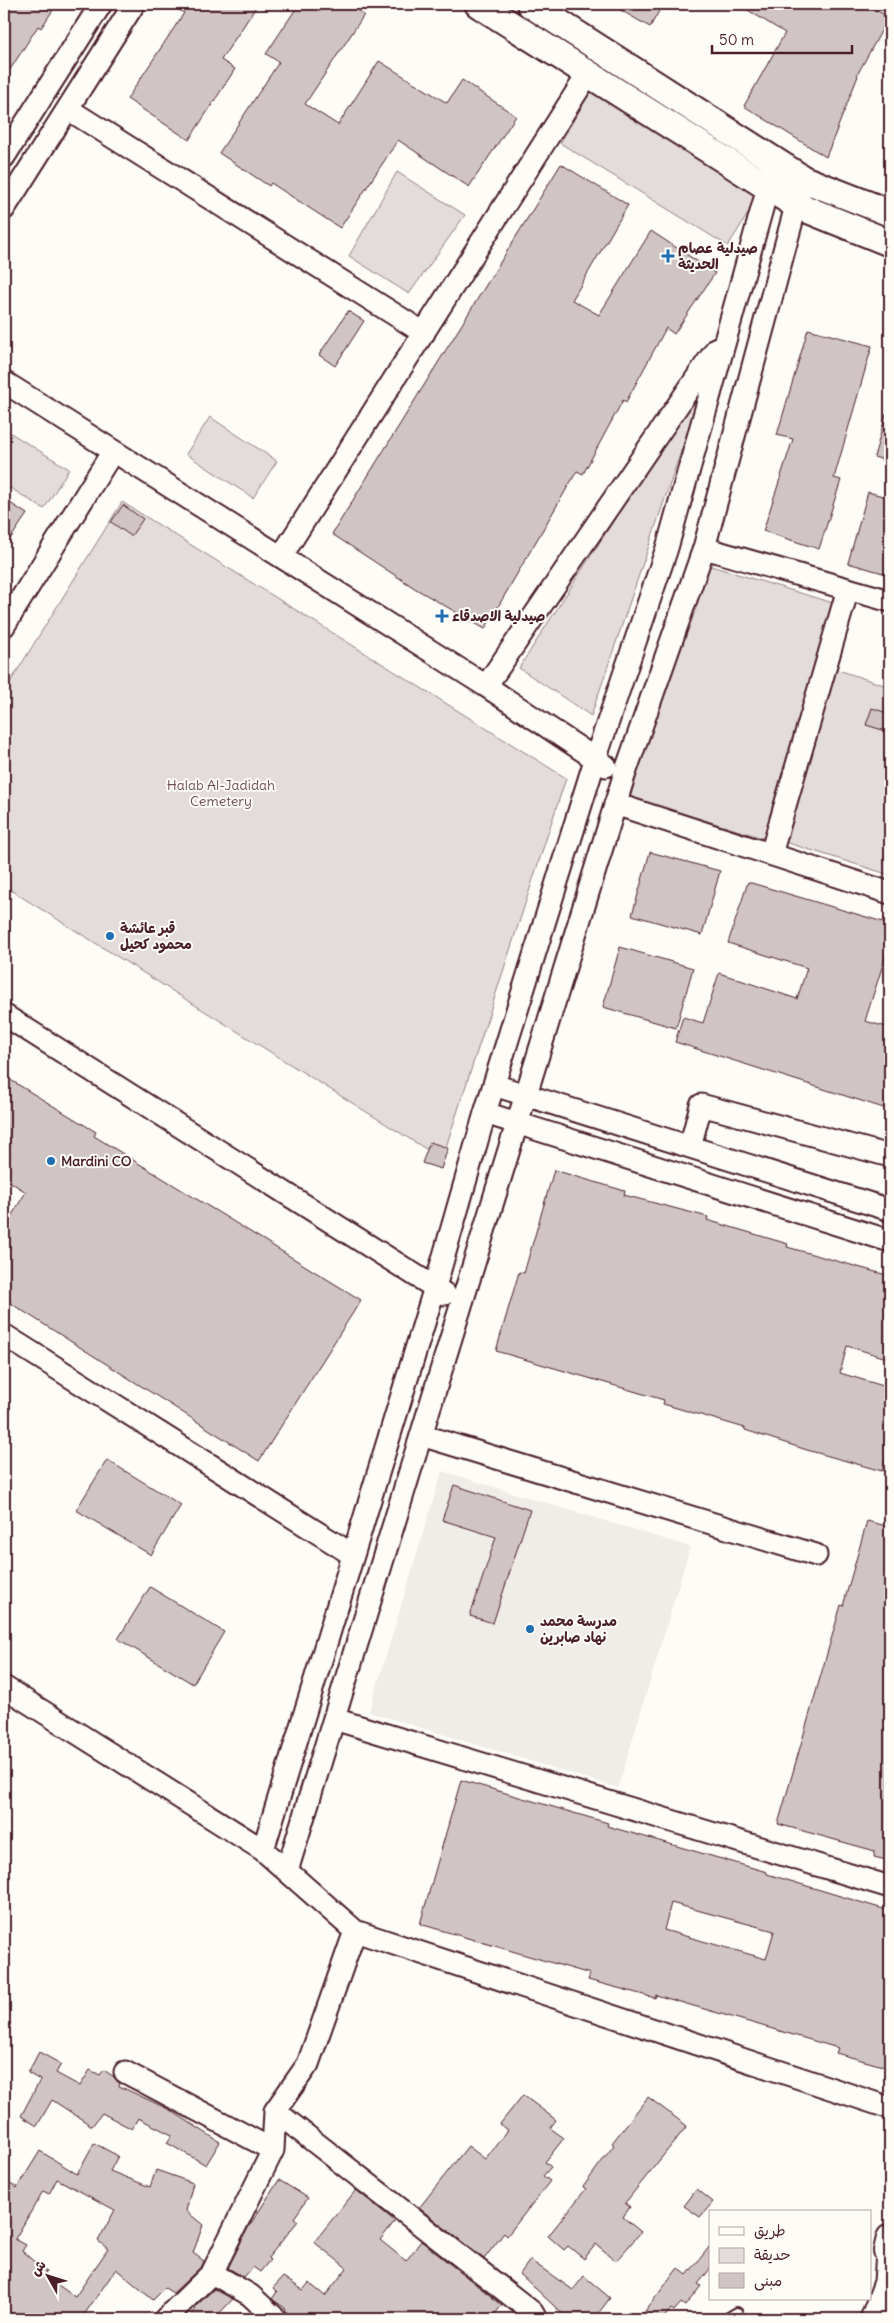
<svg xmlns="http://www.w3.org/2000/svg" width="894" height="2323" viewBox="0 0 894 2323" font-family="Delius,'Playpen Sans Arabic',sans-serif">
<rect width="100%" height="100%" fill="#fdfcf7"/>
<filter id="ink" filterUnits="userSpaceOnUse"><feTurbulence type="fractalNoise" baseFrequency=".02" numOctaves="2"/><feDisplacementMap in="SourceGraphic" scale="10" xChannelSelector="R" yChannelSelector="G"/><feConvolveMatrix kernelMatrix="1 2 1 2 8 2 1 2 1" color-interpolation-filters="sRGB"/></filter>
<g filter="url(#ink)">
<!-- built -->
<path fill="#f0ece8" d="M442,1471L690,1547L618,1788L369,1712Z"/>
<!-- green -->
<path fill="#e3dcda" stroke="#967e82" d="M593,88L762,191L728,246L560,143Z
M397,172L465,215L409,294L349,256Z
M707,375L591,716L519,668Z
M210,417L277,461L253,498L186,454Z
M4,429L69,469L44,509L4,484Z
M122,502L566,778L442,1159L4,886V692Z
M701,563L833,603L763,838L630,798Z
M835,669L890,687V875L785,842Z"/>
<!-- building -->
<path fill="#d0c5c4" stroke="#4a1f2b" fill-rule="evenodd" d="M4,4H57L41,28L38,26L4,79Z
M170,4H258L221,60L235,69L189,140L127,99L184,13Z
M299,4H348L364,15L305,104L338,125L379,61L447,103L462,80L516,116L469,187L398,140L340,228L271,183L269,186L219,153L279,62L266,54Z
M610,4H663L650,27Z
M738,4H864L889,17L857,75L858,76L826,157L744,106L785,33Z
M561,164L628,205L572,300L599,315L651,231L715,273L674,334L666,328L626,402L623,400L583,474L577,471L485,629L416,589L332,534Z
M348,311L364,321L335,366L319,355Z
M808,329L872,346L834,478L841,480L819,549L763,531L793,439L777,435Z
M886,414L890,415V462L874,457Z
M868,492L890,498V575L848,563Z
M4,499L27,514L4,548Z
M123,505L143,519L131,536L111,522Z
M872,708L890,714L886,731L866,725Z
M650,852L720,871L702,935L632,915Z
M748,882L890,924V942L865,1021L890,1028V1110L675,1042L683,1017L703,1023L719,973L797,999L807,968L728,943Z
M620,947L693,968L676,1028L603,1007Z
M4,1076L96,1132L94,1136L361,1300L259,1461L4,1299V1228L26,1192L4,1178Z
M430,1142L448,1148L441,1169L422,1163Z
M554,1170L625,1191L624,1195L708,1217L707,1220L788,1244L787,1247L890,1276V1359L847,1346L840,1373L890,1388V1443L882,1471L807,1450L745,1430V1428L663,1404L664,1400L496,1351L519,1272L524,1273Z
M107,1460L181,1505L151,1555L76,1510Z
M454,1485L530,1510L493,1623L470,1616L496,1537L442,1520Z
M867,1521L890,1527V1861L874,1857L875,1851L778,1824L841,1605L843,1606Z
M150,1587L224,1632L193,1684L118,1639Z
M461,1780L608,1823L607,1826L767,1872V1874L890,1911V2068L836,2053L838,2048L656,1995L655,1998L588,1980L590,1974L420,1924ZM671,1903L774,1931L766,1959L664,1930Z
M39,2052L61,2064L56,2073L80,2086L90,2070L100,2075L104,2070L114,2077L120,2084L119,2086L170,2110L220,2142L206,2165L167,2143L172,2135L138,2118L132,2129L102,2113L92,2126L52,2100L37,2126L21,2116L40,2080L28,2073Z
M523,2095L556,2120L550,2128L564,2138L545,2162L551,2167L543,2176L550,2181L507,2236L504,2233L484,2259L419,2208L468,2146L485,2159L508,2130L500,2124Z
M648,2097L687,2126L625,2203L630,2207L623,2217L641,2232L616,2261L596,2244L584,2259L568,2246L564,2250L548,2236L586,2189L583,2187L614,2145L612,2143Z
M94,2143L118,2156L110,2171L150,2187L156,2170L193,2183L186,2211L203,2225L193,2253L204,2261L202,2266L173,2293L165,2288L153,2300L116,2269L81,2319H27L8,2314L4,2311V2178L17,2188L40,2151L77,2174ZM57,2179L115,2210L98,2241L108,2249L75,2297L44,2275L46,2272L22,2251L26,2245L15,2239L43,2191L49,2194Z
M279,2180L308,2198L294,2218L298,2221L268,2258L270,2260L260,2272L253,2267L244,2277L228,2268L248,2228Z
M697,2189L713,2202L700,2217L684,2206Z
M356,2190L395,2221L380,2240L406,2261L421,2241L502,2305L491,2319H288L285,2308L272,2299L277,2292L273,2288L283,2277L303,2290L309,2283L325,2296L347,2268L314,2242Z
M710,2246V2269L698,2284L701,2286L685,2306L681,2303L674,2311L671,2309L663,2319H639L678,2268L687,2275Z
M530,2260L573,2290L584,2276L610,2298L594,2319H568L520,2274Z
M214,2289L233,2299L214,2319H188L196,2309L194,2308Z"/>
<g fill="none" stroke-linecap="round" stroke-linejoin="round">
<defs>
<path id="service" d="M727,2319L737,2313"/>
<path id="minor" d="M68,109L424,333
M4,157L101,4
M4,209L134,4
M4,382L486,686L606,766
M704,548L890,601
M281,557L588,74
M4,626L113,451
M486,686L717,348
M615,804L890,893
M771,854L848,589
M4,1015L445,1294
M494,1085L890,1210
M485,1113L890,1241
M690,1147L701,1105L890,1156
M4,1335L353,1555
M421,1435L816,1555
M4,1687L263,1850L355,1931L890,2108
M334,1719L890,1887
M263,1850L435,1287L485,1113L595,760L667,548L772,173
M287,1871L624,776L704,548L800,191
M355,1931L308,2064L275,2111L532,2312L536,2319
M125,2072L273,2150
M212,2273L250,2295L276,2319
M165,2319L212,2273L273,2150L275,2111
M871,2319L885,2282L887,2251"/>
<path id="tertiary" d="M478,4L796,205L890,243
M530,4L803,179L890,213
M887,2251L890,2238"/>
</defs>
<!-- service casing -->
<use href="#service" stroke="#4a1f2b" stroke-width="14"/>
<!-- minor casing -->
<use href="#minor" stroke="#4a1f2b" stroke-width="25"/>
<!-- tertiary casing -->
<use href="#tertiary" stroke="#4a1f2b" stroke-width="30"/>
<!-- service -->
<use href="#service" stroke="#fdfcf7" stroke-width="10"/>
<!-- minor -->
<use href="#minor" stroke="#fdfcf7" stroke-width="21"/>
<!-- tertiary -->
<use href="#tertiary" stroke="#fdfcf7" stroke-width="26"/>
</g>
</g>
<!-- markers -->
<g fill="#1f6fb2" stroke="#fdfcf7" stroke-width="2">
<path d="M665.5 248.5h5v5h5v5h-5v5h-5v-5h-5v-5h5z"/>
<path d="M439.5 608.5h5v5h5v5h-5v5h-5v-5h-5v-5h5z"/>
<circle cx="110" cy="936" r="5"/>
<circle cx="51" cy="1161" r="5"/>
<circle cx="530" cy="1629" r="5"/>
</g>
<g text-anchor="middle" stroke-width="4" stroke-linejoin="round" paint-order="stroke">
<!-- poi labels -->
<g font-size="14" font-weight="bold" fill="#4a1f2b" stroke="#fdfcf7" text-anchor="start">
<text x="678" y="253">صيدلية عصام<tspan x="678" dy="16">الحديثة</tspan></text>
<text x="452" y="621">صيدلية الاصدقاء</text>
<text x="120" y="933">قبر عائشة<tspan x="120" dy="16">محمود كحيل</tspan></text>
<text x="61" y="1166">Mardini CO</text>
<text x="540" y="1626">مدرسة محمد<tspan x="540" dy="16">نهاد صابرين</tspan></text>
</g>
<!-- park labels -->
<g font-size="14" fill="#704e57" stroke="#fdfcf7">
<text x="221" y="790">Halab Al-Jadidah<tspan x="221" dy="16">Cemetery</tspan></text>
</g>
</g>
<!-- margin -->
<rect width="894" height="2323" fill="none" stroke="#fdfcf7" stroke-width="20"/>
<rect x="10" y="10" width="874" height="2303" fill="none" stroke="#4a1f2b" stroke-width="2" filter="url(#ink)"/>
<!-- legend -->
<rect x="709" y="2210" width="162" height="90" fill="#fdfcf7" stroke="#b5a4a5"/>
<rect x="719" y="2227" width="25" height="8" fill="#fdfcf7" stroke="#b5a4a5"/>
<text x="754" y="2236" font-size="15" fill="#4a1f2b">طريق</text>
<rect x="719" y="2248" width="25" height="15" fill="#e3dcda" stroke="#b5a4a5"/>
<text x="754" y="2260" font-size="15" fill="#4a1f2b">حديقة</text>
<rect x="719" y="2273" width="25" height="15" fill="#d0c5c4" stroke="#b5a4a5"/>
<text x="754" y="2286" font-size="15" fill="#4a1f2b">مبنى</text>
<!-- north arrow -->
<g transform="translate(48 2276) rotate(309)" stroke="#fdfcf7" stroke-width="4" paint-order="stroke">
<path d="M0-4L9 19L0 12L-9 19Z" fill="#4a1f2b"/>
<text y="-8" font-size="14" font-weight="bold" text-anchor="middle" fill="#4a1f2b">ش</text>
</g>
<!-- scale -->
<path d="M712 45v8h140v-8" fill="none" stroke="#4a1f2b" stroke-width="2.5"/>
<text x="719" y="45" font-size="15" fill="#4a1f2b" stroke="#fdfcf7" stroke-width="4" paint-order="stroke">50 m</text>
</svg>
